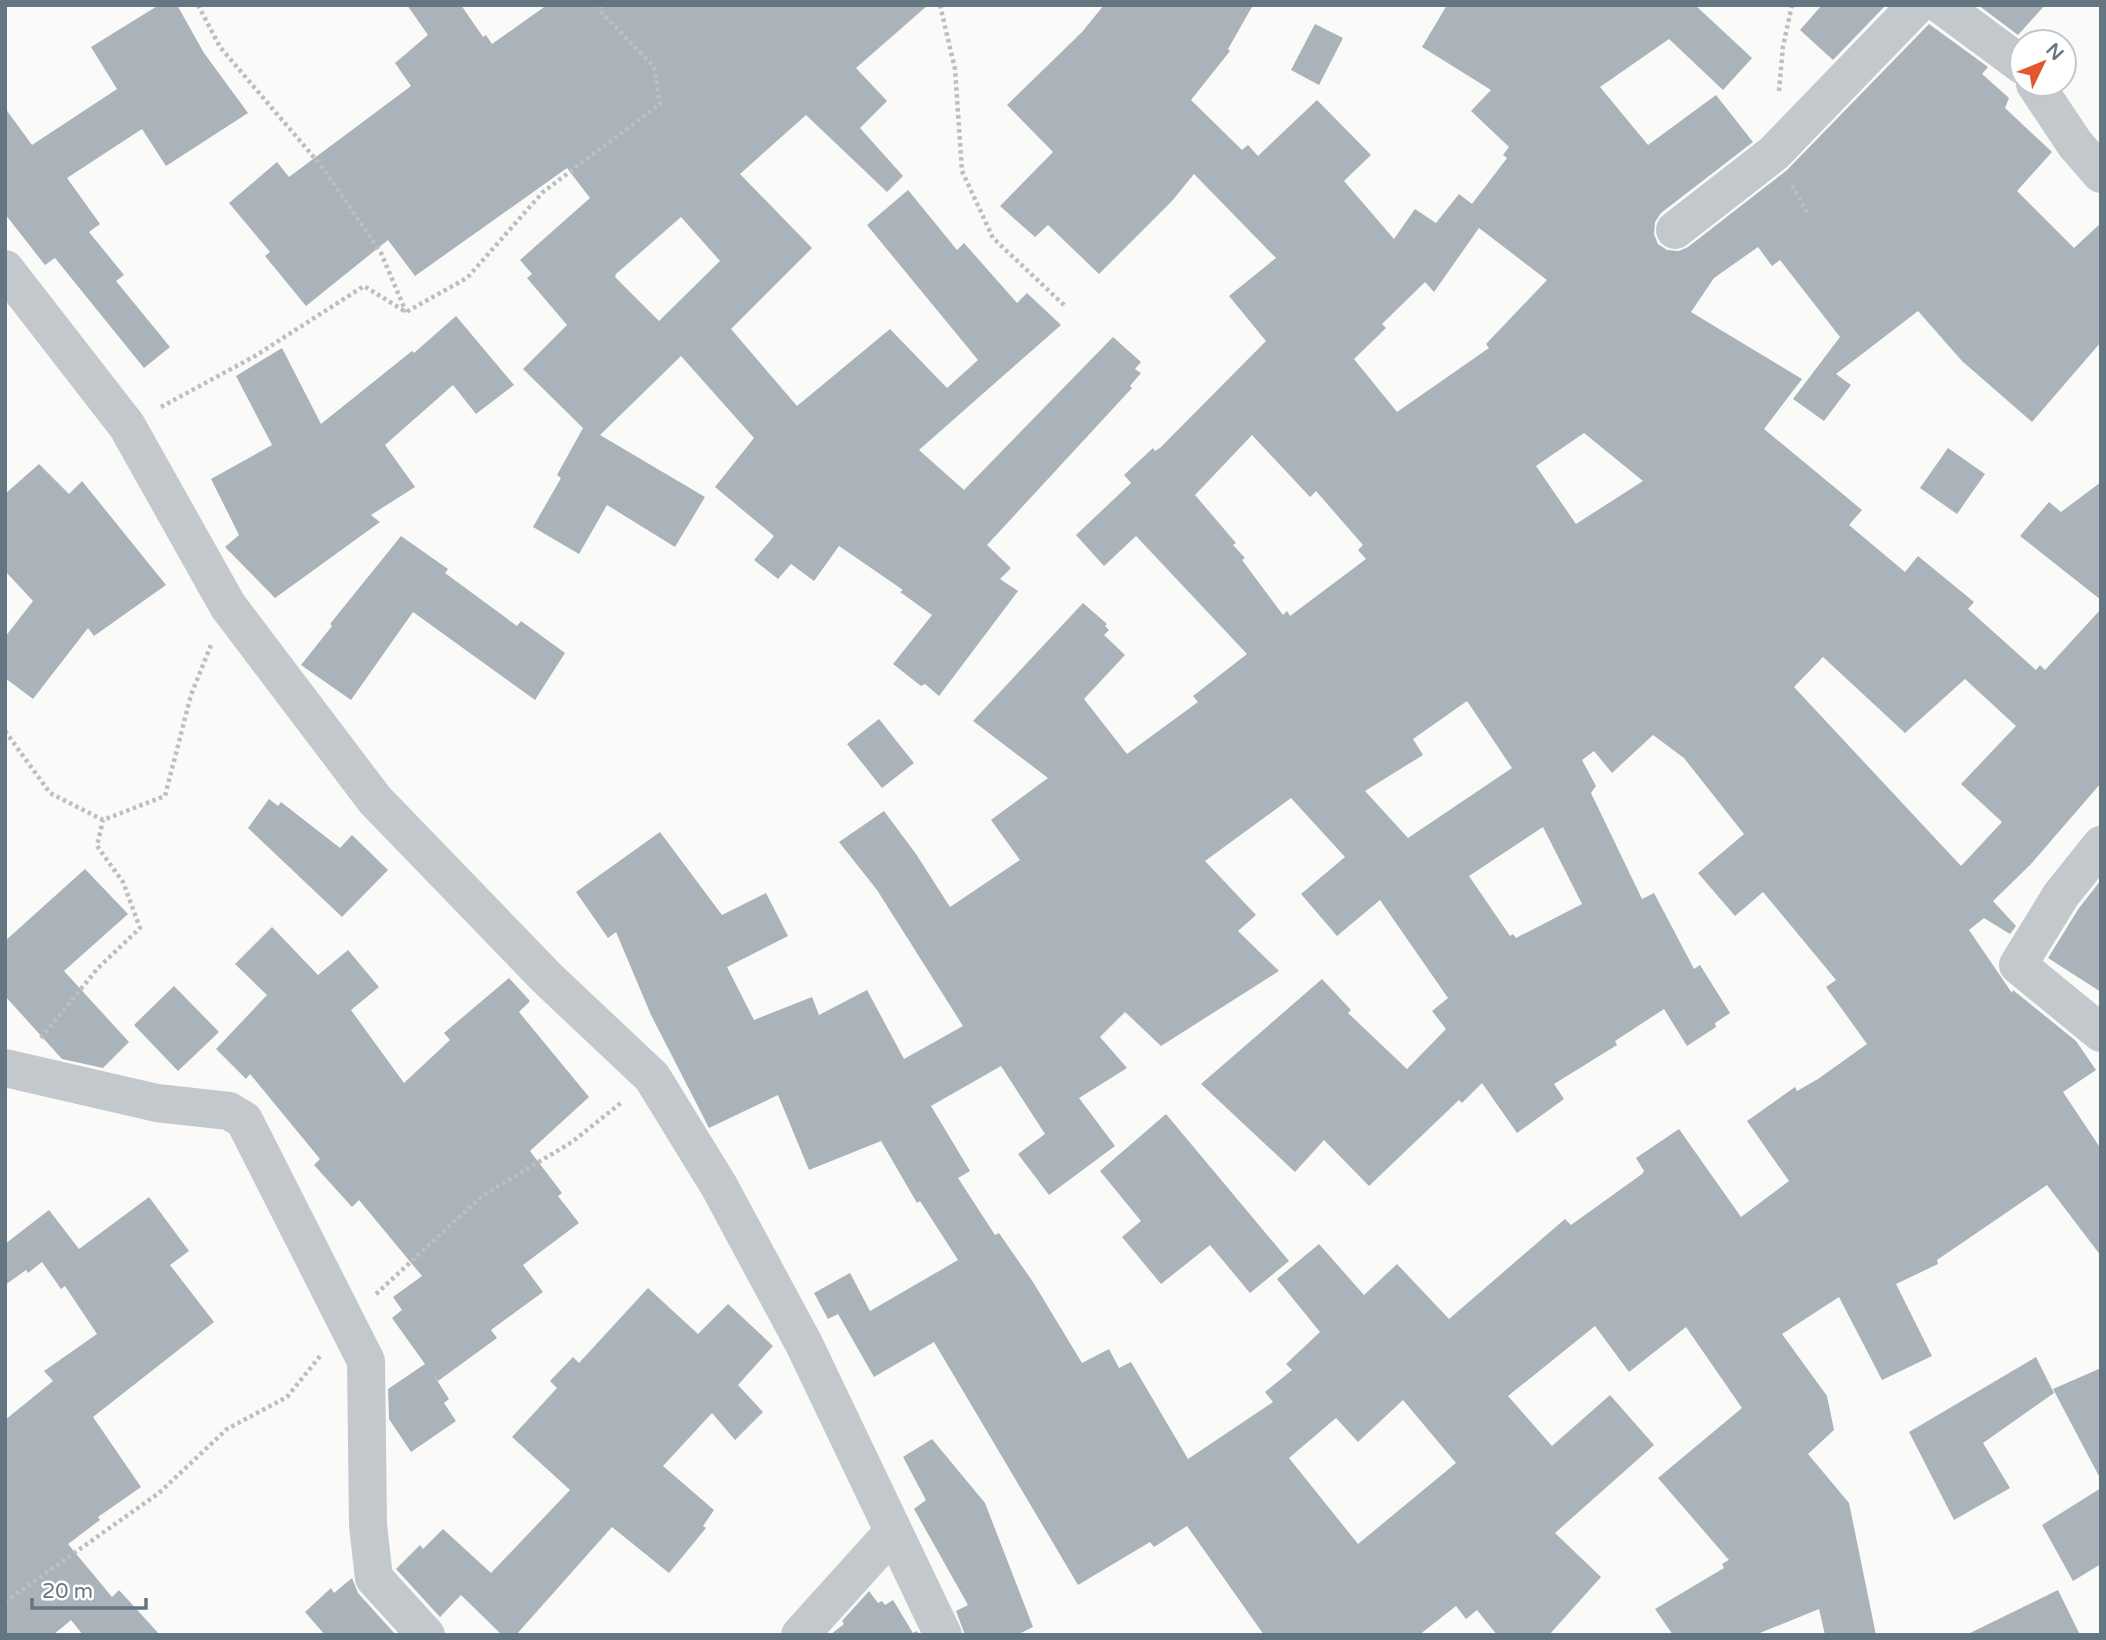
<svg xmlns="http://www.w3.org/2000/svg" width="2106" height="1640" viewBox="0 0 2106 1640" font-family="'Varela Round',sans-serif">
<rect width="100%" height="100%" fill="#fafaf8"/>
<!-- building -->
<path fill="#aab3b9" fill-rule="evenodd" d="M159,5H177L204,53L248,113L166,166L142,129L67,178L100,224L89,232L124,275L116,281L170,347L144,368L55,258L45,265L5,214V108L32,145L117,89L91,47Z
M407,5H461L483,37L486,35L492,44L547,5H928L856,68L887,101L860,128L903,176L887,192L806,115L740,174L812,248L731,329L797,406L890,329L947,388L978,360L867,225L908,190L957,250L964,243L1017,303L1027,293L1061,325L919,450L964,490L1113,337L1141,362L1135,369L1141,373L1130,386L1132,388L987,545L1011,568L1000,579L1018,591L939,696L925,684L921,686L893,664L932,615L900,592L903,590L839,546L814,581L791,564L778,579L754,560L774,536L715,487L754,438L681,356L600,435L705,497L675,547L607,505L579,554L533,527L561,478L557,475L583,428L523,369L567,325L527,278L532,274L520,260L590,198L567,168L415,276L388,240L306,306L265,256L270,252L229,203L277,162L289,177L411,86L395,63L428,35ZM681,217L720,261L659,321L615,277L616,274Z
M1104,5H1253L1228,49L1230,51L1191,100L1242,150L1248,145L1258,156L1317,100L1371,155L1344,181L1394,239L1415,209L1436,223L1459,194L1472,204L1507,158L1503,155L1509,147L1471,111L1491,90L1422,47L1447,5H1695L1752,58L1723,90L1669,39L1600,87L1648,145L1716,95L1753,142L1661,213L1655,222L1654,234L1658,244L1667,250L1679,251L1688,247L1787,170L1929,24L1988,67L1982,74L2009,98L2005,108L2052,152L2017,191L2074,248L2101,223V342L2032,422L1962,361L1918,311L1836,374L1851,385L1824,421L1793,399L1840,337L1780,260L1772,266L1758,247L1714,278L1691,312L1802,379L1764,429L1862,510L1849,525L1905,572L1918,556L1974,602L1968,609L2036,670L2040,665L2045,670L2101,609V783L2030,865L1993,901L2016,926L2010,934L1984,918L1969,930L2012,993L2013,990L2076,1041L2096,1070L2063,1092L2101,1149V1256L2047,1185L1937,1260L1938,1264L1896,1284L1932,1356L1882,1380L1839,1297L1782,1334L1827,1396L1834,1430L1808,1454L1849,1503L1876,1635H1825L1819,1609L1755,1635H1673L1655,1609L1724,1568L1722,1564L1729,1560L1658,1478L1742,1408L1686,1327L1629,1372L1595,1326L1508,1396L1552,1446L1610,1395L1654,1445L1555,1533L1601,1577L1549,1635H1497L1477,1610L1466,1619L1456,1606L1419,1635H1264L1187,1526L1154,1547L1150,1542L1078,1585L934,1342L874,1377L838,1314L828,1319L814,1293L850,1273L870,1311L958,1260L920,1201L917,1203L881,1141L809,1170L778,1095L709,1128L651,1015L616,932L608,938L576,892L660,832L722,915L766,893L788,936L727,967L754,1020L812,997L819,1015L867,990L904,1059L963,1026L877,890L839,842L884,811L916,854L950,907L1020,860L991,820L1048,778L973,721L1083,603L1107,624L1105,626L1109,630L1104,635L1125,655L1084,699L1127,754L1198,702L1193,696L1247,654L1136,536L1104,566L1076,535L1131,483L1124,475L1153,448L1155,451L1160,448L1266,341L1229,296L1276,258L1194,174L1172,201L1099,274L1048,225L1035,237L1000,206L1053,152L1007,105L1082,32ZM1479,228L1547,280L1486,344L1489,348L1397,412L1354,359L1386,328L1382,324L1425,282L1434,292ZM1584,433L1643,481L1576,524L1536,466ZM1252,435L1310,497L1316,491L1363,545L1358,550L1366,559L1290,616L1287,611L1283,615L1242,560L1245,558L1233,545L1236,543L1195,495ZM1823,657L1905,733L1965,679L2016,726L1961,784L2002,822L1961,866L1794,687ZM1467,701L1512,768L1408,838L1365,791L1423,755L1413,739ZM1653,735L1684,758L1744,834L1698,873L1735,916L1763,892L1836,980L1826,987L1867,1044L1818,1079L1797,1091L1795,1087L1747,1121L1789,1181L1741,1217L1679,1129L1636,1158L1644,1171L1642,1174L1571,1225L1565,1219L1449,1319L1397,1264L1364,1295L1319,1244L1277,1279L1320,1332L1286,1364L1292,1370L1265,1392L1273,1402L1188,1459L1131,1362L1119,1368L1109,1349L1082,1363L1033,1282L999,1233L995,1235L958,1178L970,1171L931,1106L1001,1066L1045,1134L1018,1154L1049,1195L1115,1146L1079,1098L1127,1068L1100,1037L1125,1012L1161,1046L1279,971L1238,931L1256,915L1205,861L1291,798L1345,857L1301,894L1337,936L1380,900L1448,998L1432,1011L1446,1029L1407,1069L1348,1013L1351,1010L1322,979L1201,1084L1295,1172L1324,1140L1369,1186L1459,1100L1462,1103L1482,1083L1517,1133L1564,1099L1554,1084L1617,1045L1615,1041L1664,1009L1687,1046L1716,1027L1715,1023L1730,1013L1700,965L1694,969L1654,893L1642,899L1591,793L1596,786L1582,760L1594,751L1612,773ZM1543,827L1582,904L1516,938L1513,934L1510,936L1469,876ZM1403,1400L1456,1463L1358,1544L1289,1458L1336,1418L1358,1442Z
M1822,5H1886L1833,60L1800,30Z
M1978,5H2045L2018,35Z
M1315,24L1343,38L1319,85L1291,70Z
M456,316L514,385L476,414L453,385L385,445L415,487L371,515L380,522L275,598L225,547L239,535L211,479L272,445L236,376L282,348L321,424L412,351L414,353Z
M1948,448L1985,474L1957,514L1920,488Z
M39,464L69,494L82,481L166,585L94,636L88,628L33,699L5,678V637L33,601L5,571V494Z
M2101,482V600L2020,536L2049,502L2061,512Z
M401,536L448,569L445,573L517,626L521,621L565,653L535,700L413,612L351,700L301,665L332,626L330,624Z
M879,719L914,763L882,788L847,744Z
M269,799L278,806L281,802L340,848L352,835L388,870L342,917L248,828Z
M85,869L128,914L64,971L129,1042L103,1068L62,1059L5,996V941Z
M2101,880V992L2048,958L2079,908Z
M272,927L318,975L348,950L379,987L351,1010L404,1083L450,1040L444,1033L509,978L530,1001L519,1012L589,1097L530,1151L562,1193L558,1196L579,1223L523,1265L543,1292L491,1330L497,1338L438,1381L433,1374L449,1399L444,1403L456,1421L411,1452L389,1419L388,1389L425,1364L392,1318L402,1310L393,1297L422,1276L359,1200L352,1207L314,1165L320,1159L250,1074L246,1079L216,1049L267,995L235,964Z
M174,986L219,1032L178,1071L134,1025Z
M1166,1114L1289,1261L1250,1293L1210,1245L1161,1284L1122,1237L1141,1221L1100,1171Z
M149,1197L189,1251L170,1265L214,1322L93,1417L141,1487L98,1517L100,1520L68,1544L112,1597L119,1590L160,1635H83L71,1620L53,1635H5V1420L53,1381L44,1371L97,1334L65,1286L61,1289L42,1262L28,1273L26,1270L5,1285V1244L49,1210L79,1249Z
M648,1288L698,1334L728,1304L773,1346L738,1385L763,1412L735,1440L712,1413L663,1466L714,1510L703,1526L706,1528L669,1573L612,1527L516,1635H502L461,1595L440,1617L396,1569L420,1545L423,1549L443,1529L491,1573L570,1490L512,1437L557,1388L550,1381L573,1357L579,1363Z
M2036,1357L2054,1393L1983,1443L2010,1488L1954,1520L1909,1432Z
M2101,1368V1480L2053,1389Z
M932,1439L985,1503L1033,1627L1017,1635H965L956,1611L968,1605L914,1509L926,1500L903,1457Z
M2101,1488V1564L2073,1581L2042,1525Z
M352,1578L358,1593L396,1635H325L305,1612L331,1588L334,1593Z
M2058,1590L2080,1635H1966Z
M869,1591L878,1603L882,1601L885,1605L893,1600L913,1633L917,1631L919,1635H830L844,1624L842,1621Z"/>
<g fill="none" stroke-linecap="round" stroke-linejoin="round">
<!-- path -->
<path stroke="#bbbfc2" stroke-width="4.5" stroke-dasharray="3.5 3.5" stroke-linecap="butt" d="M198,5L220,47L323,168L381,253L406,312
M940,5L955,69L962,171L993,238L1066,307
M1779,91L1783,46L1792,5
M1792,185L1808,214
M161,407L255,356L364,286L406,312L467,278L543,192L660,104L654,67L600,11L601,5
M5,731L50,793L103,820L165,796L191,695L211,645
M41,1038L98,968L140,928L123,882L97,846L103,820
M376,1294L482,1196L572,1142L622,1102
M5,1602L159,1493L227,1429L287,1397L321,1355"/>
<!-- street -->
<path stroke="#c3c8cc" stroke-width="38" d="M1941,5L2022,65
M2035,84L2075,144L2101,174
M1675,230L1774,153L1917,5
M5,269L127,426L228,606L375,800L547,978L652,1077L719,1186L804,1344L943,1635
M2101,845L2061,895L2018,965L2101,1033
M5,1068L157,1103L229,1111L244,1120L366,1361L368,1525L374,1578L426,1635
M800,1635L893,1532"/>
</g>
<!-- border -->
<rect width="2106" height="1640" fill="none" stroke="#657683" stroke-width="14"/>
<!-- north arrow -->
<g transform="translate(2043 63) rotate(47)"><circle r="33" fill="#ffffff" stroke="#c1c8cd" stroke-width="2"/>
<path d="M0-5L12 26L0 18L-12 26Z" fill="#e4572e"/>
<text y="-10" font-size="19" font-weight="bold" text-anchor="middle" fill="#657683">N</text>
</g>
<!-- scale -->
<path d="M32 1598v10h114v-10" fill="none" stroke="#657683" stroke-width="3.5"/>
<text x="42" y="1598" font-size="21" fill="#657683" stroke="#ffffff" stroke-width="5" paint-order="stroke">20 m</text>
</svg>
